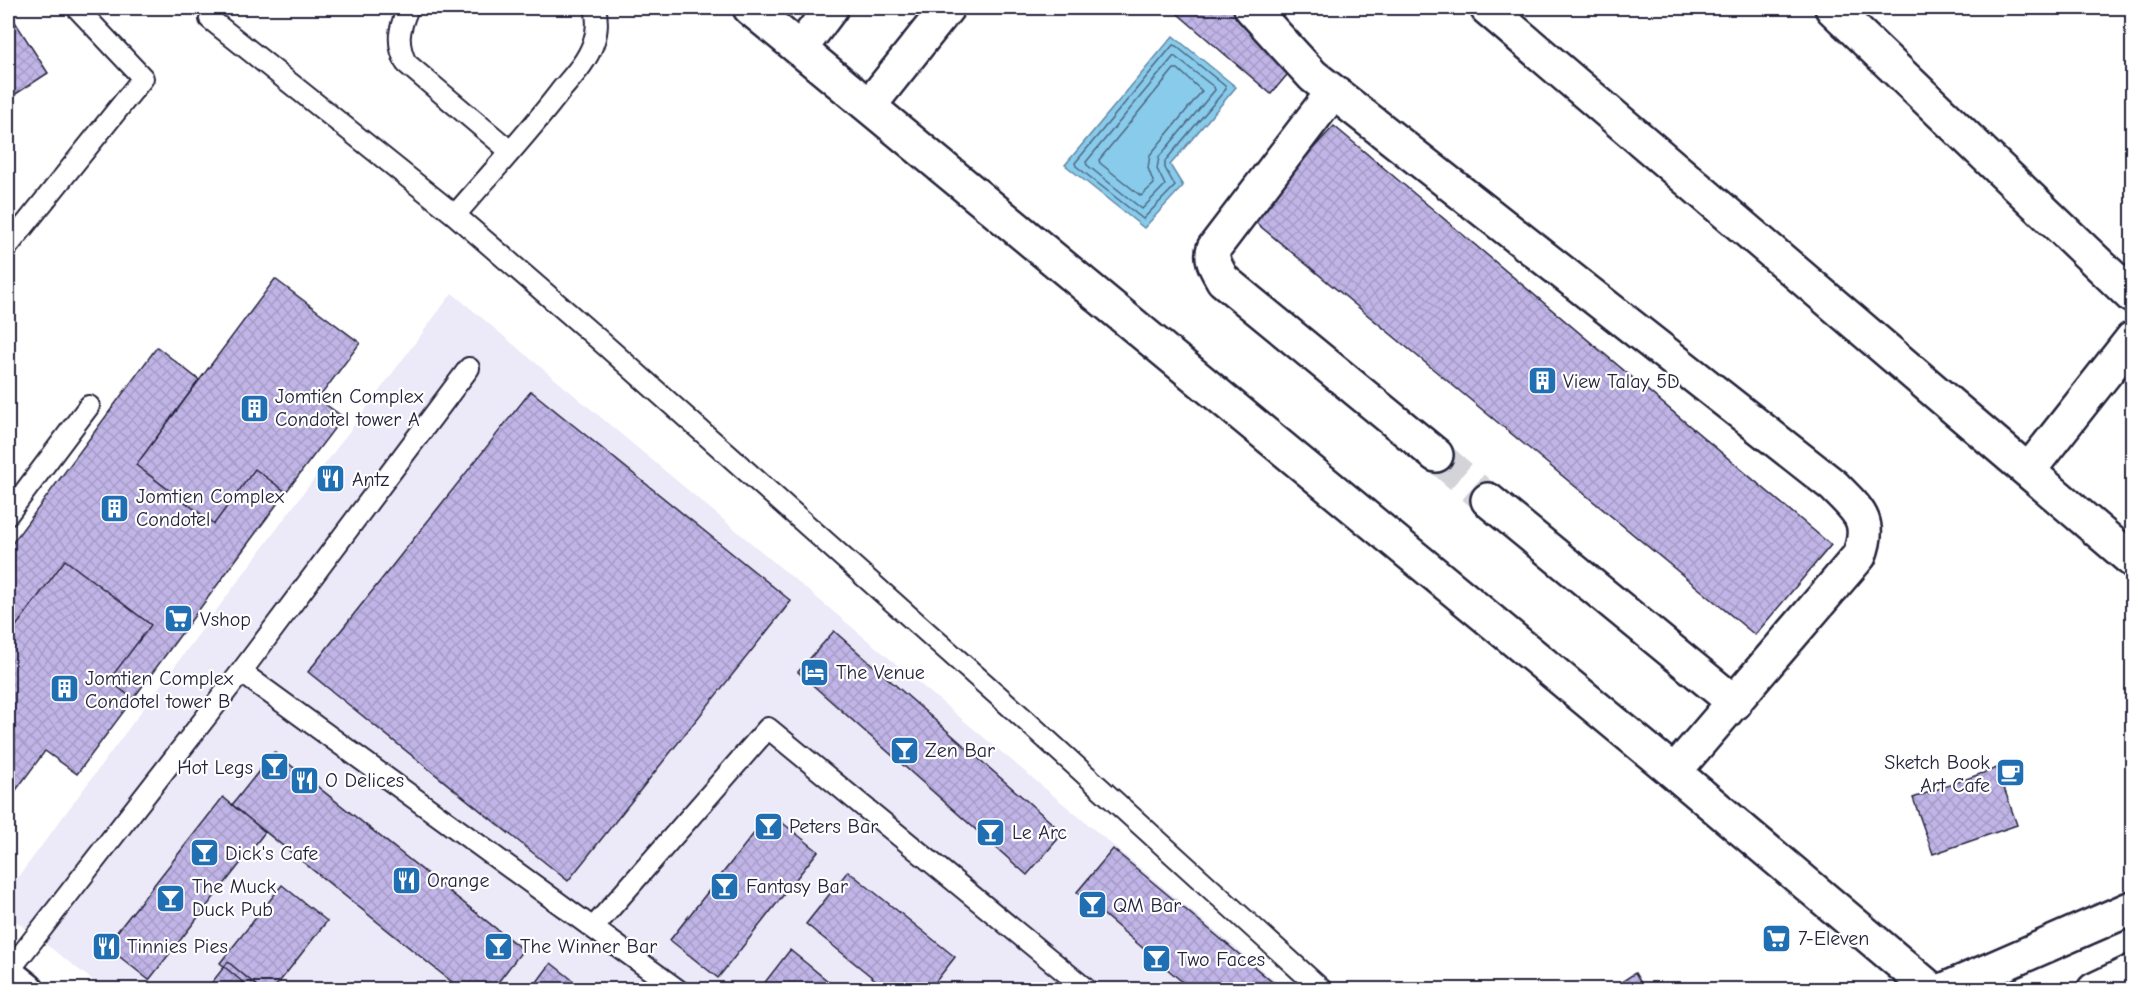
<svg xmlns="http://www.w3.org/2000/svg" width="2140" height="997" viewBox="0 0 2140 997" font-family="'Comic Neue',sans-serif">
<defs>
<pattern id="building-cross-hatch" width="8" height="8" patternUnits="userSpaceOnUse" patternTransform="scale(1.5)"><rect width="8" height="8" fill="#c0b5e6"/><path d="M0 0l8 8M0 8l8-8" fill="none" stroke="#a59bc6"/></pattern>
</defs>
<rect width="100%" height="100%" fill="#fff"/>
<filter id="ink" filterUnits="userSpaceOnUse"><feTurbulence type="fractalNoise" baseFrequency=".0167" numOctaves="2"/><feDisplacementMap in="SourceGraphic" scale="12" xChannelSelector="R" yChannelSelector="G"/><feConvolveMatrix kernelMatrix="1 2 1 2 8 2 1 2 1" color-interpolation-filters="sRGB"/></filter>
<g filter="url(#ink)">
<!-- built -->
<path fill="#ece9f8" d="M452,293L1285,989H104L8,915V891Z"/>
<!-- water -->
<path fill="#89cbea" stroke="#6087a4" stroke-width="1.5" d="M1173,36L1236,87L1170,165L1183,186L1144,228L1065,165Z"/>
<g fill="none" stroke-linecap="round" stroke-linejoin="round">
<!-- shore -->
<path stroke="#4b6681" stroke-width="1.5" d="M1173,45L1176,46L1225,86L1226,89L1165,161V168L1175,186L1143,219L1076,166L1075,163Z
M1174,56L1214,87L1215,90L1159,157L1157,169L1165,185L1142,209L1087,165L1086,162Z
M1174,69H1178L1202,91L1150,155L1148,168L1154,184L1141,196L1100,163L1099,160Z"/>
</g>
<!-- building -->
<path fill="url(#building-cross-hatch)" stroke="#22223b" stroke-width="1.5" d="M1171,8H1232L1297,63L1271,94Z
M8,11L48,73L8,99Z
M1334,126L1831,545L1755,635L1249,217Z
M275,279L360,343L318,399L343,417L286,492L255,469L214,524L136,465Z
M157,347L199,380L136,465L214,524L255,469L286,492L133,699L109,680L151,625L65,560L8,637V549Z
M531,391L791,601L568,881L308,672Z
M65,560L151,625L109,680L133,699L77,774L45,751L8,801V637Z
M834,631L1063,833L1027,875L798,672Z
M274,752L523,950L492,990H462L232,805Z
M1997,768L2017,825L1933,854L1913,798Z
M223,797L265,832L149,980L106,946Z
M770,813L818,851L718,978L670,940Z
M1113,849L1282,990H1192L1077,892Z
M848,871L955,957L929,990H888L806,924Z
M282,885L327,921L273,990H252L220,963Z
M790,950L839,990H759Z
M228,962L262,990H206Z
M551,963L585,990H531Z
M1635,973L1645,990H1609Z"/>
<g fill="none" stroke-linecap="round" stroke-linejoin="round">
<!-- street-tunnel -->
<path stroke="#d3d3d8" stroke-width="33" stroke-dasharray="33 16" stroke-linecap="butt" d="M1436,455L1488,500"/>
<defs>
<path id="lane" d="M408,8C399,29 396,42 406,63L510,151
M210,19L455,215L597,338L1022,717L1322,990
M455,215C491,173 529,133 562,89C574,75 587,61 593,44C598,31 598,20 595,8
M8,246L143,78L77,8
M8,514L89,406
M241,672L678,990
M593,928L768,728L1087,990
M8,972L241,672L469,368"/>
<path id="street" d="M750,8L1674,772L1932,990
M1251,8L1313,76L1834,486C1858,511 1873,520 1859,556L1674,772
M1487,8L2132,560
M1832,8L2132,296
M800,49L831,8
M1333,92L1214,248C1210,260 1217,269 1223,280L1436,455
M869,106L947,8
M2029,470L2132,339
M1488,500L1735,703"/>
<path id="secondary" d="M8,975L27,990
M1944,990L2132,908
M2094,990L2132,972"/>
</defs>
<!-- lane casing -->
<use href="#lane" stroke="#22223b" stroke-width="24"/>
<!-- street casing -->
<use href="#street" stroke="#22223b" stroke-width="38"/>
<!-- secondary casing -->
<use href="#secondary" stroke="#22223b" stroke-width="38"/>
<!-- lane -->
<use href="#lane" stroke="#fff" stroke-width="20"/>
<!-- street -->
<use href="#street" stroke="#fff" stroke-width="33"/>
<!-- secondary -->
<use href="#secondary" stroke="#fff" stroke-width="33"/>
</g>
</g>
<!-- icons -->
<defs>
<symbol id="building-square" viewBox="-11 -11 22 22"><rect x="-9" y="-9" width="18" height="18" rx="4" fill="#1f6fb2" stroke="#fff"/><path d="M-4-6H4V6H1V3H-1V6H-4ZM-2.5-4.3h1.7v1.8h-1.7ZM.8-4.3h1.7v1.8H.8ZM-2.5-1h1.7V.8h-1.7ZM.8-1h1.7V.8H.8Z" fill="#fff"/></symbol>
<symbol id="restaurant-square" viewBox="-11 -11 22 22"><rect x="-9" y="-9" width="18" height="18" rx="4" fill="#1f6fb2" stroke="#fff"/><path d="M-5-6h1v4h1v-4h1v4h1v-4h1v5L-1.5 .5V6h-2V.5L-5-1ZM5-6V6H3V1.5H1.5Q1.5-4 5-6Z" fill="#fff"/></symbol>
<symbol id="supermarket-square" viewBox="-11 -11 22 22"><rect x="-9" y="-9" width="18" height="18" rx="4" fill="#1f6fb2" stroke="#fff"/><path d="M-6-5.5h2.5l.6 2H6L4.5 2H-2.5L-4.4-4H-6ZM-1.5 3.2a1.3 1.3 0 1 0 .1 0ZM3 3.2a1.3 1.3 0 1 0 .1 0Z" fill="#fff"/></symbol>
<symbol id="hotel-square" viewBox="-11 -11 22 22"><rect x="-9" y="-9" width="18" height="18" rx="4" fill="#1f6fb2" stroke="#fff"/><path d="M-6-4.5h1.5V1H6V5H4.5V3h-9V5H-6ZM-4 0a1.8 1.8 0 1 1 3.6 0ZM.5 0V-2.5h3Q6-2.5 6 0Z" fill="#fff"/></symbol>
<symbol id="bar-square" viewBox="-11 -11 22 22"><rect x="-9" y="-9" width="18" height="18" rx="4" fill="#1f6fb2" stroke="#fff"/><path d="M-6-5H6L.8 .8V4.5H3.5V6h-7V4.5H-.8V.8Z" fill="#fff"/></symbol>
<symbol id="cafe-square" viewBox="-11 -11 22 22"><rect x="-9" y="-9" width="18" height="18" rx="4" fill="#1f6fb2" stroke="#fff"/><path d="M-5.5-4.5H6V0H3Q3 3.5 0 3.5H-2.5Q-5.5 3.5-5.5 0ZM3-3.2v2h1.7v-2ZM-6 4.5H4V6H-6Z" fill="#fff"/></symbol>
</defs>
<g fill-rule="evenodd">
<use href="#building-square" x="1526" y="364" width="33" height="33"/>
<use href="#building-square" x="238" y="392" width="33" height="33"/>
<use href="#restaurant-square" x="314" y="462" width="33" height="33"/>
<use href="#building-square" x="98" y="492" width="33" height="33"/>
<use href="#supermarket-square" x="162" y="602" width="33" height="33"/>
<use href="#hotel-square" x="798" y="656" width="33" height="33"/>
<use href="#building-square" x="48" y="672" width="33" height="33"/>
<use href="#bar-square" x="888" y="734" width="33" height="33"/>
<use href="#bar-square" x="258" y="750" width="33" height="33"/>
<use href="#cafe-square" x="1994" y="756" width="33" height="33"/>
<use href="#restaurant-square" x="288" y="764" width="33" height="33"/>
<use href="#bar-square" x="752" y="810" width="33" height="33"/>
<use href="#bar-square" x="974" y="816" width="33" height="33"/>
<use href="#bar-square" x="188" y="836" width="33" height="33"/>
<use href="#restaurant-square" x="390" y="864" width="33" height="33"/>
<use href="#bar-square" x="708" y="870" width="33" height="33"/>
<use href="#bar-square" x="154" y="882" width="33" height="33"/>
<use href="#bar-square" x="1076" y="888" width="33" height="33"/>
<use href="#supermarket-square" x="1760" y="922" width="33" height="33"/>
<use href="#restaurant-square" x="90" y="930" width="33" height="33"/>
<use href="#bar-square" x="482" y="930" width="33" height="33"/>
<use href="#bar-square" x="1140" y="942" width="33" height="33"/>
</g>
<g text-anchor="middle" stroke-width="4.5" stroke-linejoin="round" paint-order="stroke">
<!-- poi labels -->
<g font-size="20" fill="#22223b" stroke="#fff" text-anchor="start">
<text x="1563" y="388">View Talay 5D</text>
<text x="275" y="403">Jomtien Complex<tspan x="275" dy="23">Condotel tower A</tspan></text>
<text x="352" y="486">Antz</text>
<text x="136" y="503">Jomtien Complex<tspan x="136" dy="23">Condotel</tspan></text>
<text x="200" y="626">Vshop</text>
<text x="836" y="679">The Venue</text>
<text x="85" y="685">Jomtien Complex<tspan x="85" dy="23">Condotel tower B</tspan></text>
<text x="925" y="757">Zen Bar</text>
<text x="1990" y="769" text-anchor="end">Sketch Book<tspan x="1990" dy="23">Art Cafe</tspan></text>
<text x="253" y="774" text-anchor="end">Hot Legs</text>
<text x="325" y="787">O Delices</text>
<text x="789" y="833">Peters Bar</text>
<text x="1012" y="839">Le Arc</text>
<text x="225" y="860">Dick's Cafe</text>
<text x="427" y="887">Orange</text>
<text x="192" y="893">The Muck<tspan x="192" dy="23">Duck Pub</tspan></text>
<text x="746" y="893">Fantasy Bar</text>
<text x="1113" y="912">QM Bar</text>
<text x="1798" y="945">7-Eleven</text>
<text x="127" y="953">Tinnies Pies</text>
<text x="520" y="953">The Winner Bar</text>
<text x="1177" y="966">Two Faces</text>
</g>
</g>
<!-- margin -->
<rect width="2140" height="997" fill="none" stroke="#fff" stroke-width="30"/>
<rect x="15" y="15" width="2110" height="967" fill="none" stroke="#22223b" stroke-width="2" filter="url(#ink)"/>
</svg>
